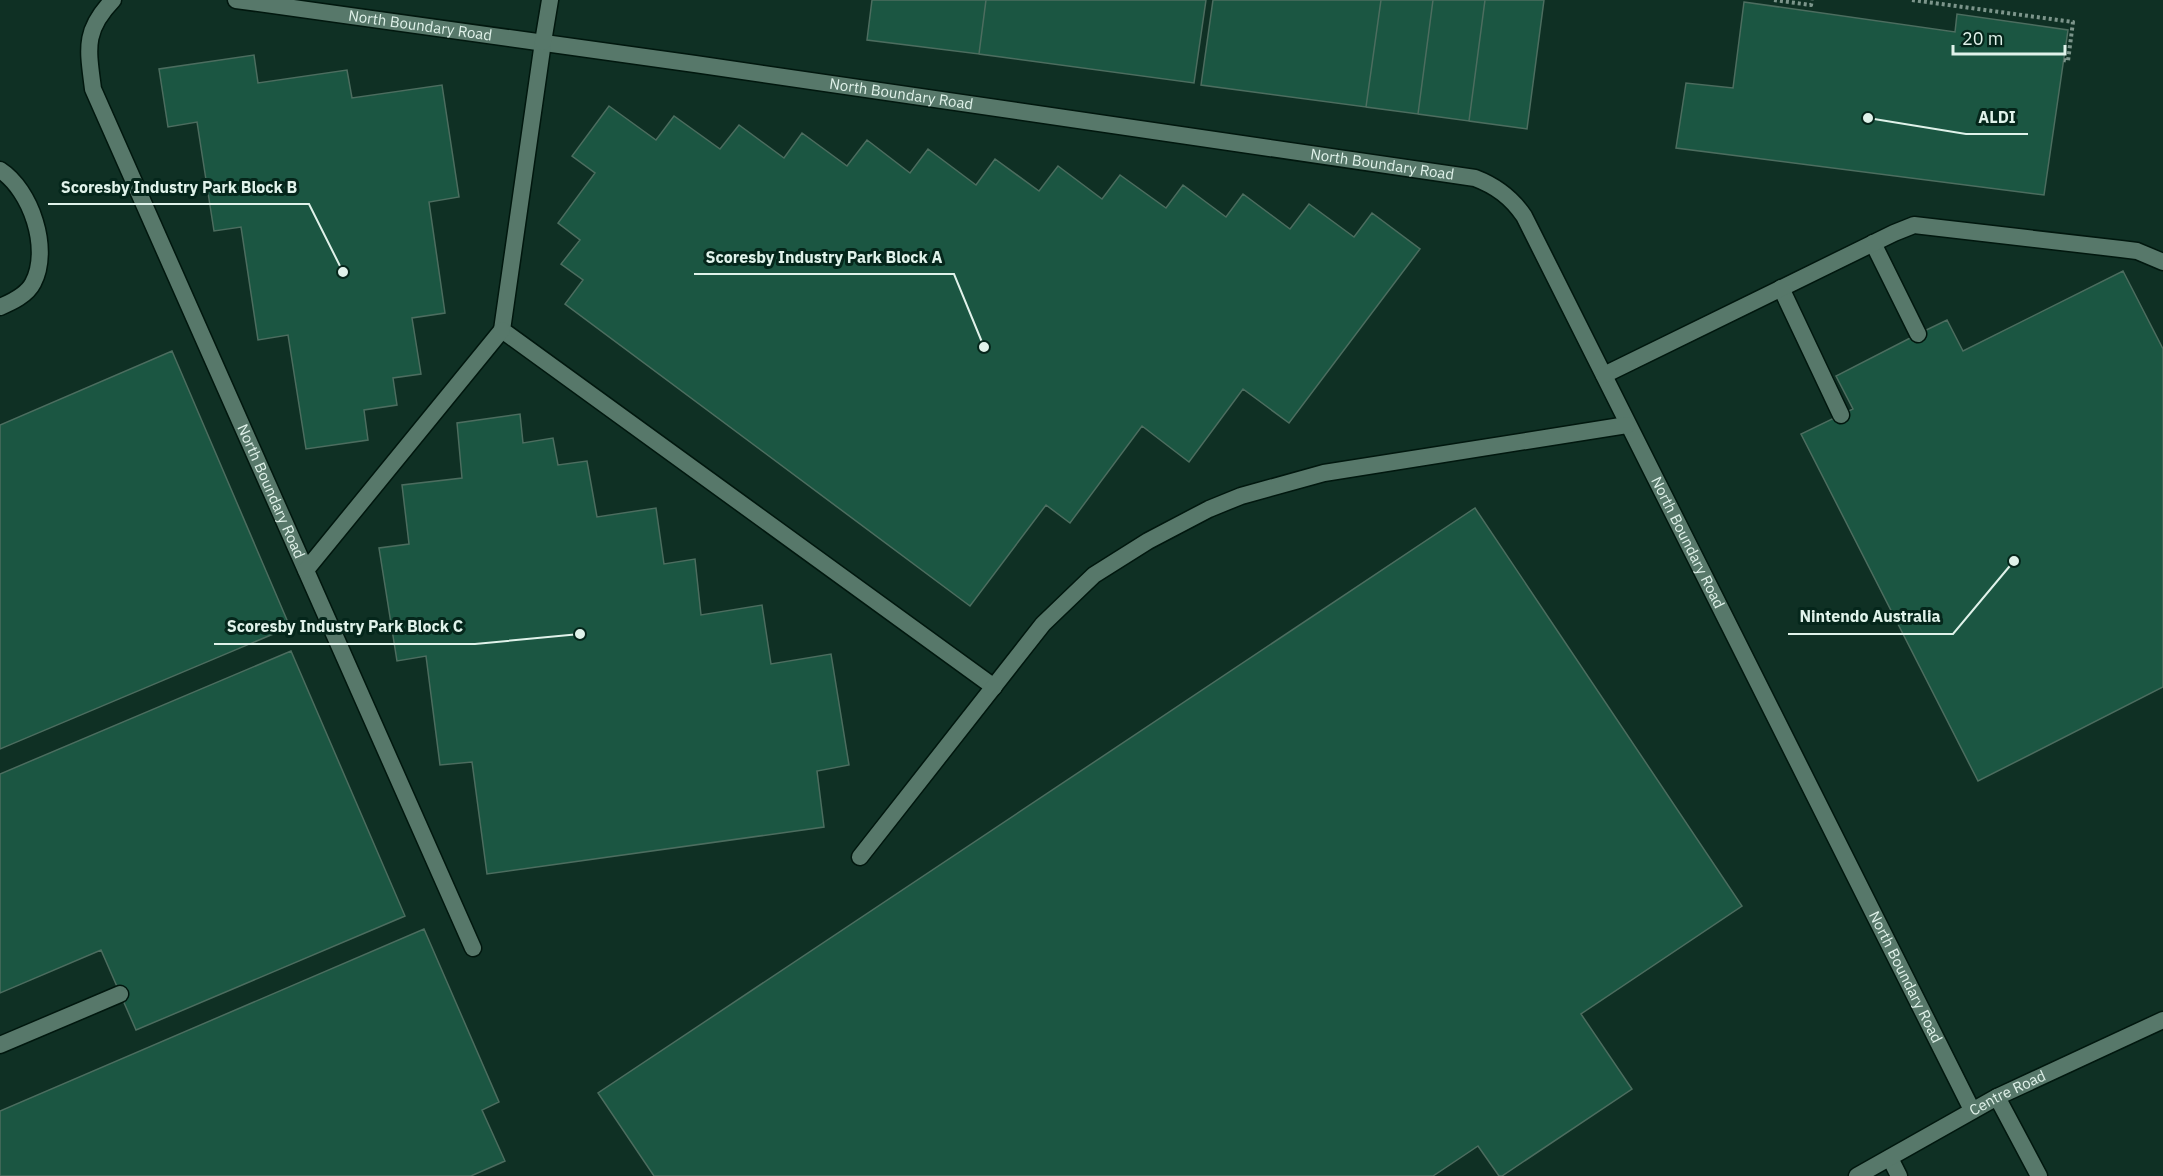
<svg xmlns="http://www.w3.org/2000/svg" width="2163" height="1176" viewBox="0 0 2163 1176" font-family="'IBM Plex Sans',sans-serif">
<rect width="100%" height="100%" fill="#0f3024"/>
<!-- building -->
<path fill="#1b5642" stroke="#4c6d5f" stroke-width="1.5" d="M872,0H986L979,54L867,40Z
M986,0H1206L1194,83L979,54Z
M1213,0H1381L1366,107L1201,85Z
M1381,0H1433L1418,114L1366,107Z
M1433,0H1485L1469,121L1418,114Z
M1485,0H1544L1527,129L1469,121Z
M1744,2L1955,32L1957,14L2068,30L2044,195L1676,148L1686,83L1733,88Z
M254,55L258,83L347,70L352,98L442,85L459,197L429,202L445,313L412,318L421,374L393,378L397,405L364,410L368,440L306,449L288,335L258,340L241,227L214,231L197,122L168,127L159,69Z
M609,106L656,140L674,116L720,149L739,125L784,158L802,133L847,166L867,140L910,173L928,149L976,185L995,159L1039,191L1058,166L1102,199L1120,175L1166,208L1183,185L1226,217L1243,194L1290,229L1309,204L1354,237L1372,213L1420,249L1289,423L1243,389L1189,462L1142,426L1070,523L1046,505L970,606L565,304L583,280L561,264L580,240L558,223L595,173L572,156Z
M2123,271L2163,349V687L1978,781L1801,434L1853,409L1836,376L1918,334L1947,320L1963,351Z
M172,351L290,627L0,749V425Z
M520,414L523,443L553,438L558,465L587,461L597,517L656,508L664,564L695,559L701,615L762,605L771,664L831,654L849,765L817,771L824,827L487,874L472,762L440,765L426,656L397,661L379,548L409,544L402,485L462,478L457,423Z
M1475,508L1742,906L1581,1014L1632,1089L1502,1176H1499L1478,1146L1433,1176H654L598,1093Z
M291,651L405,916L136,1030L101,950L0,993V774Z
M424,929L499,1102L482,1110L505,1161L471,1176H0V1111Z"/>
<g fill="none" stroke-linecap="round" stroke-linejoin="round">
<defs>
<g id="service">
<path id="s1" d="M113,0C83,31 88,49 93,89L473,948"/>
<path id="s2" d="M236,0L695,64L1475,178C1496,186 1511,197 1524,216L1972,1110"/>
<path d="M543,42L502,330L994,687"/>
<path d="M0,170C31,190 51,249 33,283C27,295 12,302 0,307"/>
<path d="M1873,243L1918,334"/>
<path d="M1781,288L1841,415"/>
<path d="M1604,375L1894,233L1914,225L2121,249L2137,251L2163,262"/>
<path d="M306,570L502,330"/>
<path d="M860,857L1043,624L1094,575L1148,541L1209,509L1241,496L1324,473L1627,425"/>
<path d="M0,1045L120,994"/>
<path d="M1997,1097L2039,1176"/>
<path d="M1890,1158L1899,1176"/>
</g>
<g id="minor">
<path d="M543,42L550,0"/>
<path id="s3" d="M1857,1176L1997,1097L2163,1020"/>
</g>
</defs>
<!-- service casing -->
<use href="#service" stroke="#01170e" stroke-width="19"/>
<!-- minor casing -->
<use href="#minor" stroke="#01170e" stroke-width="19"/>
<!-- path -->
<path stroke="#7c958b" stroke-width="4" stroke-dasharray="3 3" stroke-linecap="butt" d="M1774,0L1811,5L1812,0
M1912,0L2073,22L2068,61L2064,60"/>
<!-- service -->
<use href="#service" stroke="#57786a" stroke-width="16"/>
<!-- minor -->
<use href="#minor" stroke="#57786a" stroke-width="16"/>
</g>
<g text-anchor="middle" stroke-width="6" stroke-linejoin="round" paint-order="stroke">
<!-- street labels -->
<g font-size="15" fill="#e0f2ea" stroke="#05261b">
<text dy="5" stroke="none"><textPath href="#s2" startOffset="186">North Boundary Road</textPath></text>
<text dy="5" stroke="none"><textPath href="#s2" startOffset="672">North Boundary Road</textPath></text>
<text dy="5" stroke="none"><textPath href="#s2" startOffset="1158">North Boundary Road</textPath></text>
<text dy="5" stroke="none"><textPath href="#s1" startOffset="536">North Boundary Road</textPath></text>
<text dy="5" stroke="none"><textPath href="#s2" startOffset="1680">North Boundary Road</textPath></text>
<text dy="5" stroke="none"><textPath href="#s2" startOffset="2166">North Boundary Road</textPath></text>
<text dy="5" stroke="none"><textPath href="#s3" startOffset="172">Centre Road</textPath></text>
</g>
</g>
<!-- callouts -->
<path fill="none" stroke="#e0f2ea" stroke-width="2" d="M1868 118L1966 134H2028M343 272L309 204H48M984 347L954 274H694M2014 561L1953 634H1788M580 634L475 644H214"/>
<g fill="#e0f2ea" stroke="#05261b" stroke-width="2">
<circle cx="1868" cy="118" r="6"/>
<circle cx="343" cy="272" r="6"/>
<circle cx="984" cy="347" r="6"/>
<circle cx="2014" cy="561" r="6"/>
<circle cx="580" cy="634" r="6"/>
</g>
<g font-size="16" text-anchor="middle" font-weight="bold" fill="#e0f2ea" stroke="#05261b" stroke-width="6" stroke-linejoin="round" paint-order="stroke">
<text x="1997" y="123">ALDI</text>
<text x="179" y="193">Scoresby Industry Park Block B</text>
<text x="824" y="263">Scoresby Industry Park Block A</text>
<text x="1870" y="622">Nintendo Australia</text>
<text x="345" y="632">Scoresby Industry Park Block C</text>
</g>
<!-- scale -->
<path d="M1953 45v9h112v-9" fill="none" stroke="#e0f2ea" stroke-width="3"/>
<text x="1962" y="45" font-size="18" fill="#e0f2ea" stroke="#05261b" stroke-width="4.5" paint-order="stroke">20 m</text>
</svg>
